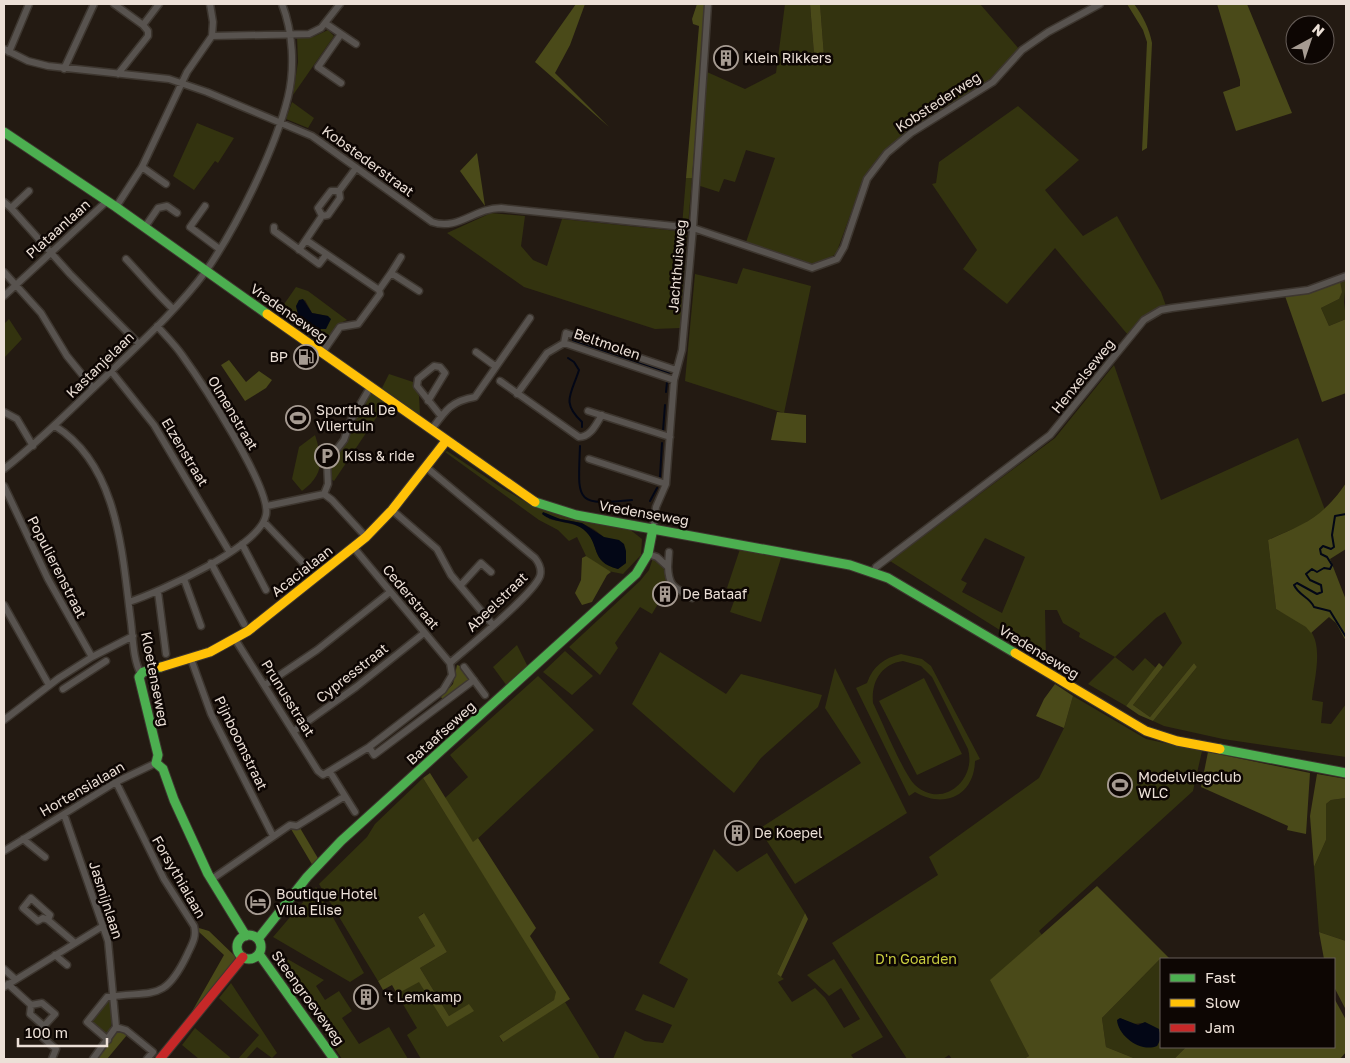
<svg xmlns="http://www.w3.org/2000/svg" width="1350" height="1063" viewBox="0 0 1350 1063" font-family="'Golos Text',sans-serif">
<rect width="100%" height="100%" fill="#231a12"/>
<!-- green -->
<path fill="#33330f" fill-rule="evenodd" d="M785,4H810L814,54L824,56L820,4H980L1019,49L987,82L967,97L914,127L877,159L863,180L836,254L817,265H808L745,245L775,158L746,150L735,182L724,179L719,192L697,185L707,72L745,89L776,73Z
M328,30L334,36L293,95L298,62L297,37H313Z
M292,102L314,118L308,128L286,119Z
M1018,106L1079,160L1045,190L1083,236L1117,216L1161,292L1166,306L1128,335L1055,248L1007,304L963,269L977,250L932,184L936,183L939,162Z
M197,123L234,138L218,163L215,161L194,190L173,176Z
M686,178H692L688,226H682Z
M491,213L525,216L521,246L533,260L547,266L562,219L687,232L680,328L655,329L524,287L447,233Z
M743,268L811,286L784,413L685,381L695,274L737,284Z
M1346,279L1344,302L1346,319L1329,326L1321,308L1339,299L1340,281Z
M296,287L308,291L347,320L338,324L323,346L278,313ZM305,300L312,313L328,316L306,323L299,318L296,306Z
M9,319L22,339L4,358V324Z
M1114,365L1161,500L1298,438L1325,510L1302,525L1268,540L1276,609C1286,615 1298,620 1307,627C1325,643 1314,679 1312,700L1323,702L1321,723L1331,724L1346,704V757L1223,739L1164,726L1153,721L1197,667L1194,663L1150,717L1133,705L1182,643L1165,612L1156,618L1115,657L1133,671L1145,658L1156,668L1126,706L1088,684L1115,657L1079,637L1080,633L1063,623L1057,610H1045L1046,659L890,561L1055,438ZM985,538L1025,557L1002,613L962,592L967,583L961,580Z
M389,374L413,382L419,396L420,416L382,388Z
M371,392L386,403L334,481C328,477 328,469 329,462Z
M315,435C323,460 324,475 302,491L292,479L299,447Z
M447,451L502,488L536,508L628,528L642,539L641,555L623,574L608,571L591,560L586,556L577,537L569,541L558,530L539,520L445,452ZM546,513C556,520 567,519 579,523C600,528 613,547 626,563L618,569C587,559 603,545 583,529C575,523 559,522 549,519Z
M740,549L781,558L761,622L730,612L737,593L727,588Z
M653,558L666,567V583L657,585L654,591L659,602L652,614L640,607L615,643L618,648L600,675L569,647L640,581L649,570Z
M517,645L528,667L507,686L493,667Z
M565,651L593,676L572,695L543,672Z
M660,652L726,694L741,674L822,695L818,707L761,758L734,793L632,704Z
M901,654L922,659L931,666L980,759L975,761C974,796 944,809 915,792L909,796L856,688L867,683C873,666 884,658 901,654ZM903,661L921,666L932,677L968,749C977,780 942,810 915,785C903,773 882,721 873,703C871,682 881,664 903,661Z
M835,668L907,813L795,884L759,829L861,763L825,708Z
M538,676L594,730L473,843L445,798L468,777L450,755Z
M924,678L962,754L917,775L879,701Z
M1073,696L1146,739L1202,751L1193,791L1039,931L1042,935L991,980L1029,1056L1024,1059H952L949,1055L943,1059H907L832,943L938,875L929,857L1039,778L1064,728Z
M423,778L557,992L554,1000L499,1036L502,1042L565,1002L600,1059H421L407,1035L417,1028L397,994L419,981L447,1027L469,1005L449,1016L420,968L447,952L423,913L418,917L435,946L378,981L319,884L367,837L375,824Z
M1346,798V941L1319,932L1314,867L1326,840V804L1331,800Z
M714,849L737,872L767,853L805,913L777,974L784,979L778,982L792,1002L815,988L825,998L844,1028L860,1019L841,988L829,996L807,975L834,959L883,1037L851,1055L854,1059H613L625,1031L645,1041L663,1043L672,1025L635,1010L643,994L674,1008L688,979L659,963Z
M316,887L364,973L350,982L273,937Z
M284,957L324,980L316,986L325,1000L339,991L352,1011L342,1018L359,1044L389,1027L408,1059H342L280,966Z
M1161,958V1033L1143,1023L1133,1024L1120,1018L1157,1046L1161,1038V1047H1186L1174,1059H1136L1106,1047L1102,1018Z
M231,983L277,1053L272,1058L257,1047L246,1059H238L259,1035L219,998Z
M109,1000H111C112,1012 114,1024 107,1035L91,1021Z
M195,1028L232,1059H199L182,1045Z"/>
<!-- forest -->
<path fill="#4a4a19" d="M576,4H585L570,45L555,73L609,127L535,62Z
M697,4H706L692,178H686L699,26L693,24L692,19Z
M810,4H820L824,56L814,54Z
M1127,4H1134C1143,16 1149,28 1152,43L1147,148L1142,151L1147,42L1143,30Z
M1217,4H1247L1292,113L1236,131L1223,92L1240,86V80Z
M477,153L485,206L460,171Z
M1340,281L1342,292L1339,299L1321,308L1329,326L1346,319V393L1322,402L1285,296Z
M229,360L246,382L259,371L272,380L266,388L245,401L221,365Z
M777,412L806,415V443L771,440Z
M1346,483V549L1330,559L1346,600V641L1336,623L1329,617L1311,633L1306,627L1276,609L1268,540C1305,524 1323,517 1346,483Z
M586,556L611,572L607,575L592,602L582,605L575,593L581,580L582,558Z
M1159,663L1163,667L1133,705L1150,717L1194,663L1197,667L1153,721L1139,715L1126,706Z
M457,665L460,666L469,680L443,700L441,697L453,684Z
M1055,684L1073,696L1064,728L1036,716L1044,699Z
M1208,752L1310,773L1306,834L1287,830L1288,826L1201,787Z
M430,773L473,842L478,838L536,928L530,936L570,999L503,1042L499,1036L554,1000L556,992L423,778Z
M1317,774L1346,779V798L1331,800L1326,804V840L1314,867L1310,816Z
M300,828L319,860L313,866L291,829L299,830Z
M1097,886L1170,959L1161,958L1102,1018L1106,1047L1136,1059H1024L1029,1056L990,980Z
M424,913L447,952L420,968L449,1016L469,1004L474,1011L447,1027L419,982L397,994L392,985L383,990L378,981L435,946L418,917Z
M805,913L808,919L781,977L777,974Z
M199,928L209,931L237,958L190,1015L224,955L199,932Z
M1319,932L1346,941V1010L1334,987V959H1324Z
M1334,998L1346,1020V1052L1340,1059H1174L1186,1047H1334Z
M118,1030L127,1035L107,1059H96Z"/>
<!-- water -->
<path fill="#030716" d="M303,299L312,313L328,316L331,319L326,329H314L305,320L299,318L296,306L299,300Z
M543,512L560,519L582,523L604,537L619,540L624,544L626,551V563L618,569C589,562 601,543 583,529C572,520 554,524 542,514Z
M1120,1018L1138,1025L1145,1022L1159,1029L1161,1038L1157,1046C1141,1053 1118,1036 1117,1020Z"/>
<g fill="none" stroke-linecap="round" stroke-linejoin="round">
<!-- stream -->
<path stroke="#030716" stroke-width="2" d="M573,341L669,373
M568,358L574,362L579,370C571,395 561,402 582,422V427
M666,392L667,382
M663,431L665,405
M580,446C578,501 574,506 632,500
M660,477L662,443
M650,501L657,488
M1346,514L1335,516L1332,535L1334,547L1331,549L1323,546L1320,549L1321,554L1327,557L1332,565L1330,569L1324,568L1317,572L1312,569L1306,574L1310,580L1321,585L1322,592L1317,594L1297,583L1294,585C1299,596 1310,597 1314,607L1330,611L1346,637"/>
<defs>
<path id="street" d="M114,4L143,25
M325,23L356,44
M341,34L318,67L341,83
M212,36L309,34L321,28L340,4
M4,49L28,61L48,66L169,79L207,92L312,136L432,222C458,231 474,208 501,208L693,228L812,268L837,259L844,247L867,179L887,153L911,133L993,82L1022,50L1048,32L1100,4
M9,52L29,4
M64,69L94,4
M118,74L148,36V31L143,25L159,4
M142,167L166,184
M29,191L11,208L70,274L139,344
M4,202L11,208
M205,206L190,227L218,248
M116,207L142,167L187,72L212,36L213,22L210,4
M322,216L328,215L340,198L339,191L356,168
M145,227L158,208L167,206L177,213
M274,227V231L319,264L326,255
M306,240L379,290L380,294L358,324L340,327L322,353
M299,250L322,216L318,208L331,191H339
M126,259C142,276 156,293 173,309
M4,272L41,313L67,356L93,388
M391,273L401,257
M379,290L391,273L419,291
M4,296L107,201
M564,343L566,333L676,370
M564,343L674,380
M476,352L495,366
M111,371L154,425L229,551
M500,381L579,437C591,437 596,424 602,415
M517,394L547,353L564,343
M428,401L445,373L440,367L434,366L418,379L417,386L441,416
M588,411L670,437
M4,412L17,419L33,446
M55,426C119,466 122,554 131,622C133,638 133,660 141,674
M432,429C445,411 451,401 475,397L530,318
M589,459L666,484
M4,469C40,441 71,409 104,378C139,344 177,310 206,271C237,226 275,150 288,97C295,68 293,32 282,4
M4,486L48,579L92,657
M324,494L328,484L327,462L344,440L351,420L371,386
M267,506L324,494L332,500L366,537
M392,510L437,549L451,575L493,625
M264,522L309,569
M653,528L656,507L666,484L674,380L682,350L693,228L708,4
M242,544L266,590
M354,548L450,663
M648,554L657,557L668,567C669,588 675,587 692,598
M211,563L244,624
M668,567L669,552
M874,572L876,567L1050,435L1144,320L1161,310L1172,308L1308,290L1346,276
M184,579L201,626
M460,586L481,563L491,572
M158,592L166,654
M129,602C159,592 260,547 266,515C272,489 200,380 182,355C175,345 166,336 157,326
M4,605L49,685
M235,639L318,771L323,775L369,747L443,690L452,675L450,663C467,648 534,594 540,576C542,569 539,563 535,558L426,467
M191,659L211,714L273,836
M464,667L485,695
M265,685L317,650L390,592
M63,689L106,661
M4,720L59,678L92,657L133,636
M294,731L356,687L424,633
M369,747L374,755L474,680
M345,796L355,812
M64,814L108,941L116,1027L93,1059
M23,839L45,857
M4,851L116,782L156,763
M212,879L290,825L297,826L345,796L330,772
M48,920L50,915L31,898L23,908L38,921L43,918L48,920L75,943
M55,955L67,965
M4,969L15,979
M8,984L31,1005L30,1014L44,1026L42,1037L56,1049L52,1059
M4,987L103,926
M31,1005L42,1003L55,1014L44,1026
M116,1027L126,1030L153,1052L147,1059
M108,1040L87,1022L107,997C153,990 164,1003 187,955C192,944 197,937 194,926L164,879L116,782"/>
<path id="fast" d="M4,132L116,207L267,314
M535,502L576,515L850,565L888,578L1015,653
M161,667L143,672L139,677L158,755L156,763L163,769L174,800L208,874L246,936
M1220,749L1346,773
M237 947a12 12 0 1 1 24 0a12 12 0 1 1-24 0Z
M258,939L307,877L341,841L636,574L648,554L653,528
M259,954L334,1059"/>
<path id="slow" d="M267,314L535,502
M1015,653L1146,731L1177,741L1220,749
M161,667L210,652L248,631L366,537L392,510L446,441"/>
<path id="jam" d="M160,1059L243,957"/>
</defs>
<!-- street casing -->
<use href="#street" stroke="#3d362f" stroke-width="9"/>
<!-- fast casing -->
<use href="#fast" stroke="#3d362f" stroke-width="11"/>
<!-- slow casing -->
<use href="#slow" stroke="#3d362f" stroke-width="11"/>
<!-- jam casing -->
<use href="#jam" stroke="#3d362f" stroke-width="11"/>
<!-- street -->
<use href="#street" stroke="#58534f" stroke-width="6"/>
<!-- fast -->
<use href="#fast" stroke="#4caf50" stroke-width="9"/>
<!-- slow -->
<use href="#slow" stroke="#ffc107" stroke-width="9"/>
<!-- jam -->
<use href="#jam" stroke="#c62828" stroke-width="9"/>
</g>
<!-- icons -->
<defs>
<symbol id="building-ring" viewBox="-11 -11 22 22"><circle r="9.5" fill="#0d0603" stroke="#a69b92" stroke-width="1.5"/><path d="M-4-6H4V6H1V3H-1V6H-4ZM-2.5-4.3h1.7v1.8h-1.7ZM.8-4.3h1.7v1.8H.8ZM-2.5-1h1.7V.8h-1.7ZM.8-1h1.7V.8H.8Z" fill="#a69b92"/></symbol>
<symbol id="fuel-ring" viewBox="-11 -11 22 22"><circle r="9.5" fill="#0d0603" stroke="#a69b92" stroke-width="1.5"/><path d="M-5.5-6h7V0h2V4h1.3V-2.5L3-4.5l.8-.8L6-3V5H2.5V1h-1V6h-7ZM-4.2-4.7v3.2H.2V-4.7Z" fill="#a69b92"/></symbol>
<symbol id="stadium-ring" viewBox="-11 -11 22 22"><circle r="9.5" fill="#0d0603" stroke="#a69b92" stroke-width="1.5"/><path d="M0-5a6.5 5 0 1 0 0 10a6.5 5 0 1 0 0-10ZM-3.5-1.8h7v3.6h-7Z" fill="#a69b92"/></symbol>
<symbol id="parking-ring" viewBox="-11 -11 22 22"><circle r="9.5" fill="#0d0603" stroke="#a69b92" stroke-width="1.5"/><path d="M-3.5-5.5H1a3.5 3.5 0 0 1 0 7H-1V5.5H-3.5ZM-1-3.4V-.6H.8a1.4 1.4 0 0 0 0-2.8Z" fill="#a69b92"/></symbol>
<symbol id="hotel-ring" viewBox="-11 -11 22 22"><circle r="9.5" fill="#0d0603" stroke="#a69b92" stroke-width="1.5"/><path d="M-6-4.5h1.5V1H6V5H4.5V3h-9V5H-6ZM-4 0a1.8 1.8 0 1 1 3.6 0ZM.5 0V-2.5h3Q6-2.5 6 0Z" fill="#a69b92"/></symbol>
</defs>
<g fill-rule="evenodd">
<use href="#building-ring" x="712" y="44" width="28" height="28"/>
<use href="#fuel-ring" x="292" y="343" width="28" height="28"/>
<use href="#stadium-ring" x="284" y="404" width="28" height="28"/>
<use href="#parking-ring" x="313" y="442" width="28" height="28"/>
<use href="#building-ring" x="651" y="580" width="28" height="28"/>
<use href="#stadium-ring" x="1106" y="771" width="28" height="28"/>
<use href="#building-ring" x="723" y="819" width="28" height="28"/>
<use href="#hotel-ring" x="244" y="888" width="28" height="28"/>
<use href="#building-ring" x="352" y="983" width="28" height="28"/>
</g>
<g text-anchor="middle" stroke-width="5" stroke-linejoin="round" paint-order="stroke">
<!-- poi labels -->
<g font-size="14" fill="#ece0d7" stroke="#0d0603" text-anchor="start">
<text x="744" y="63">Klein Rikkers</text>
<text x="288" y="362" text-anchor="end">BP</text>
<text x="316" y="415">Sporthal De<tspan x="316" dy="16">Vliertuin</tspan></text>
<text x="344" y="461">Kiss &amp; ride</text>
<text x="682" y="599">De Bataaf</text>
<text x="1138" y="782">Modelvliegclub<tspan x="1138" dy="16">WLC</tspan></text>
<text x="754" y="838">De Koepel</text>
<text x="276" y="899">Boutique Hotel<tspan x="276" dy="16">Villa Elise</tspan></text>
<text x="384" y="1002">'t Lemkamp</text>
</g>
<!-- street labels -->
<g font-size="14" fill="#ece0d7" stroke="#0d0603">
<text transform="translate(938 102) rotate(-33)" y="5">Kobstederweg</text>
<text transform="translate(368 161) rotate(36)" y="5">Kobstederstraat</text>
<text transform="translate(58 229) rotate(-42)" y="5">Plataanlaan</text>
<text transform="translate(677 266) rotate(-85)" y="5">Jachthuisweg</text>
<text transform="translate(289 313) rotate(35)" y="5">Vredenseweg</text>
<text transform="translate(607 344) rotate(19)" y="5">Beltmolen</text>
<text transform="translate(100 365) rotate(-44)" y="5">Kastanjelaan</text>
<text transform="translate(1083 376) rotate(-51)" y="5">Henxelseweg</text>
<text transform="translate(233 413) rotate(59)" y="5">Olmenstraat</text>
<text transform="translate(185 452) rotate(59)" y="5">Elzenstraat</text>
<text transform="translate(644 513) rotate(10)" y="5">Vredenseweg</text>
<text transform="translate(57 567) rotate(63)" y="5">Populierenstraat</text>
<text transform="translate(302 571) rotate(-38)" y="5">Acacialaan</text>
<text transform="translate(411 597) rotate(50)" y="5">Cederstraat</text>
<text transform="translate(497 602) rotate(-44)" y="5">Abeelstraat</text>
<text transform="translate(1039 652) rotate(31)" y="5">Vredenseweg</text>
<text transform="translate(352 673) rotate(-38)" y="5">Cypresstraat</text>
<text transform="translate(155 679) rotate(79)" y="5">Kloetenseweg</text>
<text transform="translate(288 698) rotate(58)" y="5">Prunusstraat</text>
<text transform="translate(441 733) rotate(-42)" y="5">Bataafseweg</text>
<text transform="translate(241 743) rotate(64)" y="5">Pijnboomstraat</text>
<text transform="translate(82 789) rotate(-30)" y="5">Hortensialaan</text>
<text transform="translate(179 877) rotate(60)" y="5">Forsythialaan</text>
<text transform="translate(106 900) rotate(72)" y="5">Jasmijnlaan</text>
<text transform="translate(308 998) rotate(54)" y="5">Steengroeveweg</text>
</g>
<!-- park labels -->
<g font-size="14" fill="#c9cd3f" stroke="#0d0603">
<text x="916" y="964">D'n Goarden</text>
</g>
</g>
<!-- border -->
<rect width="1350" height="1063" fill="none" stroke="#ece0d7" stroke-width="10"/>
<!-- legend -->
<rect x="1160" y="958" width="175" height="90" fill="#0d0603" stroke="#665d58"/>
<rect x="1170" y="974" width="25" height="8" fill="#4caf50" stroke="#665d58"/>
<text x="1205" y="983" font-size="15" fill="#ece0d7">Fast</text>
<rect x="1170" y="999" width="25" height="8" fill="#ffc107" stroke="#665d58"/>
<text x="1205" y="1008" font-size="15" fill="#ece0d7">Slow</text>
<rect x="1170" y="1024" width="25" height="8" fill="#c62828" stroke="#665d58"/>
<text x="1205" y="1033" font-size="15" fill="#ece0d7">Jam</text>
<!-- north arrow -->
<g transform="translate(1310 40) rotate(40)"><circle r="24" fill="#0d0603" stroke="#665d58"/>
<path d="M0-4L9 19L0 12L-9 19Z" fill="#a69b92"/>
<text y="-8" font-size="14" font-weight="bold" text-anchor="middle" fill="#ece0d7">N</text>
</g>
<!-- scale -->
<path d="M18 1038v8h89v-8" fill="none" stroke="#ece0d7" stroke-width="2.5"/>
<text x="25" y="1038" font-size="15" fill="#ece0d7" stroke="#0d0603" stroke-width="4" paint-order="stroke">100 m</text>
</svg>
